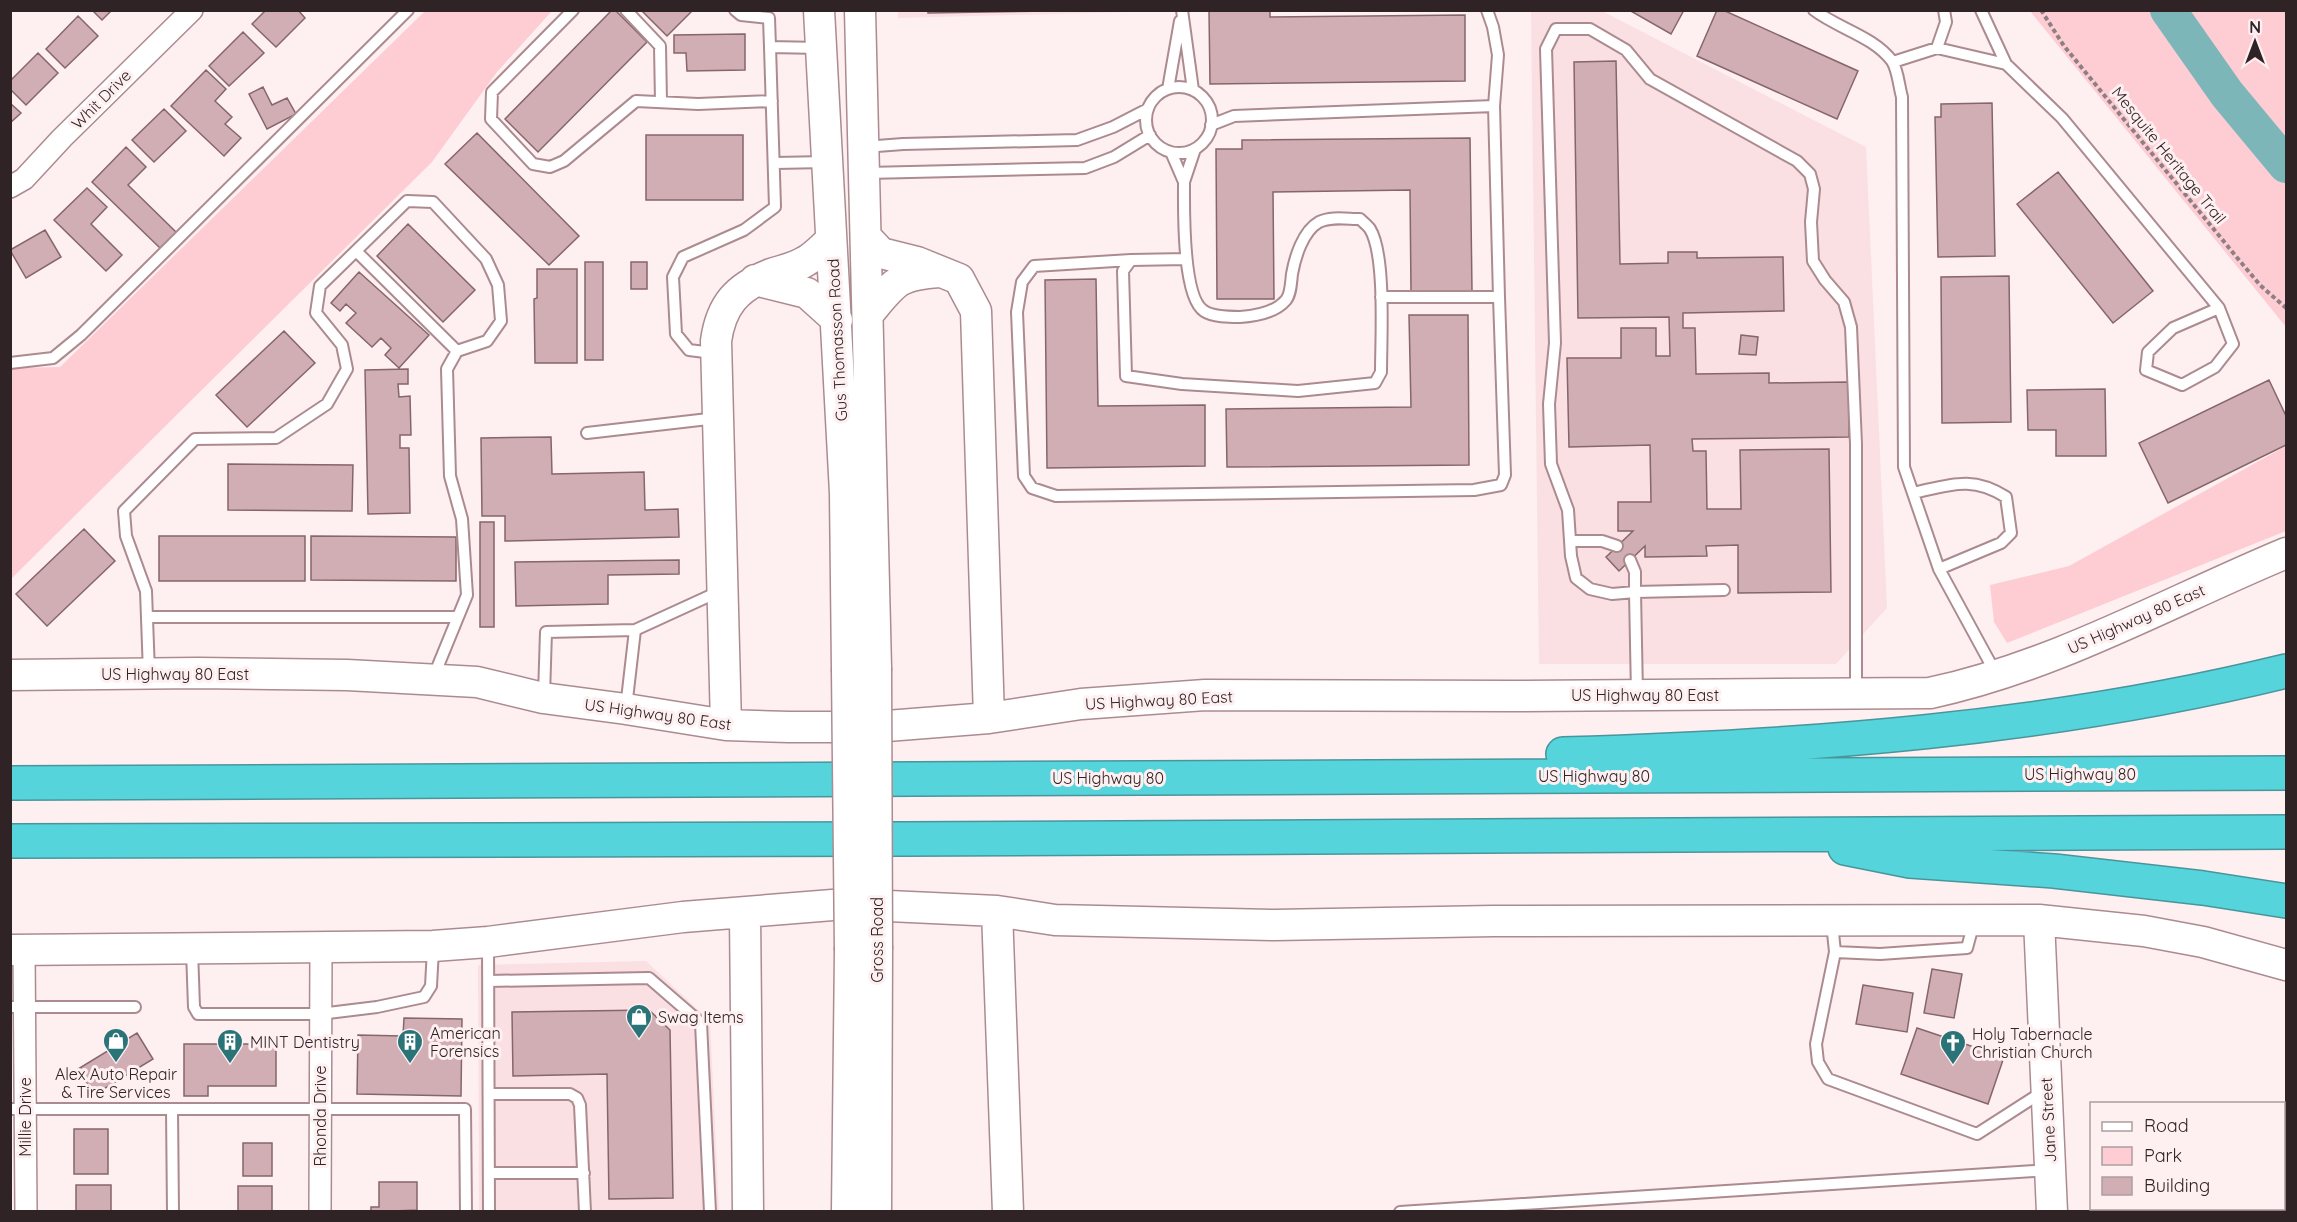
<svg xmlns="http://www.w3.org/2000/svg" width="2297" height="1222" viewBox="0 0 2297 1222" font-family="Quicksand,sans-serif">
<rect width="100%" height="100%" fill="#feeff1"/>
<!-- built -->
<path fill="#fadfe3" d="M1163,10V11L898,18V11Z
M1531,11H1602L1866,147L1887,608L1836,664H1539Z
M646,961L710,1021L719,1211H479L478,965Z"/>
<!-- green -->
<path fill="#fecdd4" d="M425,11H552L497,72L432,162L11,579V368L60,367Z
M2030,11H2286V327Z
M2286,446V531L2007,643L1994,622L1990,585L2069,566Z"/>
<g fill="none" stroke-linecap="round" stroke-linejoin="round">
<!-- river -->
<path stroke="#7cb6b9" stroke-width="36" d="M2168,10L2227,94L2286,165"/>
</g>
<!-- building -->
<path fill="#d1aeb3" stroke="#85666a" stroke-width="1.5" d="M92,10H112L102,20Z
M266,10H298L305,18L276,47L252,24Z
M612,10H615L647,42L538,152L505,119Z
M641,10H693L667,36Z
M928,10H1119L928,13Z
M1209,10H1270V17L1465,15V81L1210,84Z
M1629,10H1684L1671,34Z
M1717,10H1723L1858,71L1837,119L1697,56Z
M78,16L98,36L65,68L46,49Z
M243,32L264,53L229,86L209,66Z
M745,34V70L687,71L686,53H674V35Z
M38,53L58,73L26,105L10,89V81Z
M1616,61L1620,264L1668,263V252H1697V258L1783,257L1784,311L1683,313V328H1695L1696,374L1769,373V383L1849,382V437L1692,439L1693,451H1706L1707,509H1741L1740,450L1829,449L1831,592L1738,593V545L1706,546L1707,556L1645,557V546L1619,571L1606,557L1633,531H1618V502H1651L1650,445L1569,447L1567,358H1621V328H1656V356H1670L1669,317L1578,318L1574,62Z
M206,70L226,89L215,101L232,117L225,124L241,138L224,156L171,106Z
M263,87L272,105L287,98L296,114L267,129L249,94Z
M10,103L21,113L10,123Z
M1992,103L1995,256L1938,257L1935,117H1941V104Z
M164,109L186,131L154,162L132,140Z
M477,133L579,236L549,265L445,164Z
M646,135H743V200H646Z
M1470,138L1472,291L1411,292L1410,190L1273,192L1274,299H1217L1216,149H1242V140Z
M126,147L146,167L128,185L177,233L161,249L92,182Z
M2058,172L2153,291L2113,323L2017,204Z
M87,188L107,207L91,224L122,255L106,271L54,220Z
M408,224L475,290L443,322L377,256Z
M45,230L61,257L26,278L10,250Z
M585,262H603V360H585Z
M631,262H647V289H631Z
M537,269H577V363H535L534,299L537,298Z
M359,272L429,335L399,368L385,355L391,348L381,338L372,347L346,323L356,313L346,304L340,311L331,303Z
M2009,276L2011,422L1942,423L1941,277Z
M1096,279L1098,406L1205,405V466L1047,468L1045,280Z
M1409,315H1468L1469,465L1227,467L1226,409L1411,407Z
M284,331L315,363L247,427L216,395Z
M1741,335L1758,337L1756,355L1739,354Z
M408,369V384H398L399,397L410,396L411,435H400V448H409L410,513L368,514L365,370Z
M2269,380L2286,416V445L2168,503L2139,443Z
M2105,389L2106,456H2056V430H2028L2027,390Z
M551,437L552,474L644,472L645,510L678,509L679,537L505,541V516H482L481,438Z
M228,464L353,465L352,511L228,510Z
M480,522H494V627H480Z
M84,529L115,561L47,626L16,594Z
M159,536H305V581H159Z
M311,536L456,537V581L311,580Z
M679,560V574L608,575V604L516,606L515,562Z
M1932,969L1962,974L1954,1018L1924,1013Z
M1863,985L1913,993L1907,1032L1856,1024Z
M649,1010L670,1030L673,1198L609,1199L607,1074L513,1076L512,1012Z
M404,1018L462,1019L461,1096L357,1094L358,1035L403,1036Z
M1917,1028L2004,1057L1988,1104L1901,1074Z
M137,1033L153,1059L94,1095L78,1069Z
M184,1044H276V1086H208V1096H184Z
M74,1129H108V1174H74Z
M243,1143H272V1176H243Z
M379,1182H417V1210L371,1212V1207H379Z
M76,1185H111V1212H76Z
M238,1186H272V1212H238Z"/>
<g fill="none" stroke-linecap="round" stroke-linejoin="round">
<defs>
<path id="lane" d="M573,10L492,92L491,119L533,164L550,167L564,161L636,101L698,104L772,101
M626,10L660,46L661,102
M735,10L741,15L769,18L770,47
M1182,10L1193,90
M1814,10C1839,29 1873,36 1892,61C1898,70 1899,87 1902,97L1904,467L1939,569L1995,672
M1981,10L2006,64
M1937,48L2006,64L2062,118L2219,308L2233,344L2215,367L2182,385L2146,370L2148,352L2173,328L2219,308
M1893,62L1937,48L1946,22L1944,10
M1146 120a33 33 0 1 1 66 0a33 33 0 1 1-66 0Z
M1168,89L1180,21
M1494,106L1499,297
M1211,125L1234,116L1494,106L1498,55L1493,27L1487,10
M864,147L903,144L1077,140L1113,127L1148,109
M1171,152L1184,182L1195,149
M775,163L826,162
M867,173L1085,168L1114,157L1150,135
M1184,182C1184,207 1182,297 1204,311C1213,317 1229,317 1240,317C1256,316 1275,313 1286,300C1291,294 1291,282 1292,274C1295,257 1303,231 1319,222C1331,216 1347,219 1360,219C1363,222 1368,226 1370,229C1386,255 1381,339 1381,372L1375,383L1298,391L1182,384L1126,376L1123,271L1131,260L1186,259
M356,251L457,351
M1131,260L1034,266L1022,282L1017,312L1024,476L1032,488L1056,496L1474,490L1501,485L1505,475L1499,297H1381
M713,353L689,350L676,334L673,277L683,257L744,230L775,207L770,47L820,48
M10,363L53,358L81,335L408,10
M587,433L717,418
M1913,493C1950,485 1972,475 2006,497L2011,533L2001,543L1939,569
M1570,541H1602L1617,546
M1630,560L1635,572V592L1724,590
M147,617H458
M149,673L146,591L126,536L124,511L195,439L276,438L327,404L347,369L342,345L316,313L320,286L407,201L433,202L486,259L498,285L501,321L487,341L457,351L447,369L450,476L462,519L467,595L433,678
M1637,694L1635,592L1612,594L1590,589L1576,578L1571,556L1568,510L1551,464L1549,404L1555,343L1546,49L1556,29H1590L1626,50L1650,79L1797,161L1810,174L1814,189L1811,222L1813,261L1825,280L1844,302L1851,327L1856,444V691
M544,695L546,632L635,630
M626,708L635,630L718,592
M1832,923L1835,952L1880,954L1967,948L1974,922
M488,942L489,1212
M192,950L194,1007L198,1014H320L377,1007L424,997L431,986L433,949
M1835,952L1816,1044L1818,1062L1828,1079L1977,1134L2044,1091
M489,981L649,978L701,1023L710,1212
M10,1007H135
M489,1094H570L577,1098L580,1105L585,1212
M10,1109H465L466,1212
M172,1109L173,1212
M489,1173H584
M1400,1212L2050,1170"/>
<path id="street" d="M10,187L24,179L62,138L192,10
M24,950L26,1212
M320,1212L321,948"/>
<path id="secondary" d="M819,10L845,493L847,669
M860,10L876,668
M867,238L881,253L917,262L959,279L976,311L989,718
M755,280L807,293L837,320
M869,313C895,282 897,275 939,272
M10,675L198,673L347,675L477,682L543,698L626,709L726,725L789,727H874L989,718L1081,704L1205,695L1510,696L1930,693C2056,666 2168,602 2286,553
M726,725L716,341C721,305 737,287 771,274C783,270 795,268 806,261C815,256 823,247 831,240
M997,911L1008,1212
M745,914L748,1212
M2039,920L2052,1212
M10,950L433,946L488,942L683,917L845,904L997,911L1055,920L1275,925L1493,921L2039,920L2144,931L2203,942L2286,965
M847,1212L850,950
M876,1212L877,949"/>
<path id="highway" d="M1563,754C1806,747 2049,729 2286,671
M10,783L2286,773
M10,841L903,839L2286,832
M1845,848L1910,861L2054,871L2203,888L2286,901"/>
</defs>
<!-- lane casing -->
<use href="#lane" stroke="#ac8b90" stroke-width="14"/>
<!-- street casing -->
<use href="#street" stroke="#ac8b90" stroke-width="24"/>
<!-- secondary casing -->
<use href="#secondary" stroke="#ac8b90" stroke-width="33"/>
<!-- highway casing -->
<use href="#highway" stroke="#48969b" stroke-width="36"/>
<!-- path -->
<path stroke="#8e8082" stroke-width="4" stroke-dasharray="4.5 3" stroke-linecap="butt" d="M2041,10L2064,46L2239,260L2260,285L2286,308"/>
<!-- lane -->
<use href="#lane" stroke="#fff" stroke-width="10"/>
<!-- street -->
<use href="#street" stroke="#fff" stroke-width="21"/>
<!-- secondary -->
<use href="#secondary" stroke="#fff" stroke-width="30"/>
<!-- highway -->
<use href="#highway" stroke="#55d4db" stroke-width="33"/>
<defs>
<path id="secondary-bridge" d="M876,668L877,949
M847,669L850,950"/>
</defs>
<!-- secondary-bridge casing -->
<use href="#secondary-bridge" stroke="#ac8b90" stroke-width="33" stroke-linecap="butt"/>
<!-- secondary-bridge -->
<use href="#secondary-bridge" stroke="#fff" stroke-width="30"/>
</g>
<!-- icons -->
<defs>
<symbol id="shop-pin" viewBox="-11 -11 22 30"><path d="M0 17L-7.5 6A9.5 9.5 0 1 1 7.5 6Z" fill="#2a7478" stroke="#feeff1"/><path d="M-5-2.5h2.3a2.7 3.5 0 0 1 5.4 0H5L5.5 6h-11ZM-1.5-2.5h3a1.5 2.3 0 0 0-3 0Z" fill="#fff"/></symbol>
<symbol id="building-pin" viewBox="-11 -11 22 30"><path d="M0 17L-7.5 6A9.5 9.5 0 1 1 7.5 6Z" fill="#2a7478" stroke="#feeff1"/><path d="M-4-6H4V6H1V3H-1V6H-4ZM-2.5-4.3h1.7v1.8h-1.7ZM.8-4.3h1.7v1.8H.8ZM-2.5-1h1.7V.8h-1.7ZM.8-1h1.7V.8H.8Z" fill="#fff"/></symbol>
<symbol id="church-pin" viewBox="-11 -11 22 30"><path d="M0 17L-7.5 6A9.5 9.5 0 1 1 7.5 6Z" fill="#2a7478" stroke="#feeff1"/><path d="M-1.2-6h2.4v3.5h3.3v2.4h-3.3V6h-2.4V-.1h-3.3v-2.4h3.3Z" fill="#fff"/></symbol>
</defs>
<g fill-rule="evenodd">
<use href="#shop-pin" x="624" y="1002" width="30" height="40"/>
<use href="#shop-pin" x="101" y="1026" width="30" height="40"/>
<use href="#building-pin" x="215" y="1027" width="30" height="40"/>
<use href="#building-pin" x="395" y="1027" width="30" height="40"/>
<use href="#church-pin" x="1938" y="1028" width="30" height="40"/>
</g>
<g text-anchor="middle" stroke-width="6" stroke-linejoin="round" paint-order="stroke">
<!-- street labels -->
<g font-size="16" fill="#302325" stroke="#feeff1">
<text transform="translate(101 99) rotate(-45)" y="6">Whit Drive</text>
<text transform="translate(2169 155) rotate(51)" y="6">Mesquite Heritage Trail</text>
<text transform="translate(837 340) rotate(-93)" y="6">Gus Thomasson Road</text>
<text transform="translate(2136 619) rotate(-24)" y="6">US Highway 80 East</text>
<text x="175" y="680">US Highway 80 East</text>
<text x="1645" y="701">US Highway 80 East</text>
<text transform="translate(1159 700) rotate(-3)" y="6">US Highway 80 East</text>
<text transform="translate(658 714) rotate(8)" y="6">US Highway 80 East</text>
<text x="2080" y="780">US Highway 80</text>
<text x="1594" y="782">US Highway 80</text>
<text x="1108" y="784">US Highway 80</text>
<text transform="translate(877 940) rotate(-90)" y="6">Gross Road</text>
<text transform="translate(320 1116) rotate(-90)" y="6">Rhonda Drive</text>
<text transform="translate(25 1117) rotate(-90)" y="6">Millie Drive</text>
<text transform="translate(2048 1120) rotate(-93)" y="6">Jane Street</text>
</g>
<!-- poi labels -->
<g font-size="16" fill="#302325" stroke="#feeff1" text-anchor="start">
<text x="658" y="1023">Swag Items</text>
<text x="430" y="1039">American<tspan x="430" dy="18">Forensics</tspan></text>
<text x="1972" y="1040">Holy Tabernacle<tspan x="1972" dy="18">Christian Church</tspan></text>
<text x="250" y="1048">MINT Dentistry</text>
<text x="116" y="1080" text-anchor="middle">Alex Auto Repair<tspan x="116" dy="18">&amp; Tire Services</tspan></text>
</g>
</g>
<!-- border -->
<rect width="2297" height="1222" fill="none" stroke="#302325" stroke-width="24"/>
<!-- legend -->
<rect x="2090" y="1102" width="195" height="108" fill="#feeff1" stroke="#ac9d9f" stroke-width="1.5"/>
<rect x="2102" y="1122" width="30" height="9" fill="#ffffff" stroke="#ac9d9f" stroke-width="1.5"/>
<text x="2144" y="1132" font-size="18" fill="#302325">Road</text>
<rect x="2102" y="1147" width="30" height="18" fill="#fecdd4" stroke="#ac9d9f" stroke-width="1.5"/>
<text x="2144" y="1162" font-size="18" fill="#302325">Park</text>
<rect x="2102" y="1177" width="30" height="18" fill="#d1aeb3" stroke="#ac9d9f" stroke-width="1.5"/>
<text x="2144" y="1192" font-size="18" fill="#302325">Building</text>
<!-- north arrow -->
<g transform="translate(2255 42)" stroke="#feeff1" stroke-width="4.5" paint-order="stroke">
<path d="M0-4.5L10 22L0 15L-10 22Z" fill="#302325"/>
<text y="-9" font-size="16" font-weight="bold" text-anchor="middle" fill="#302325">N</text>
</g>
</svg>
